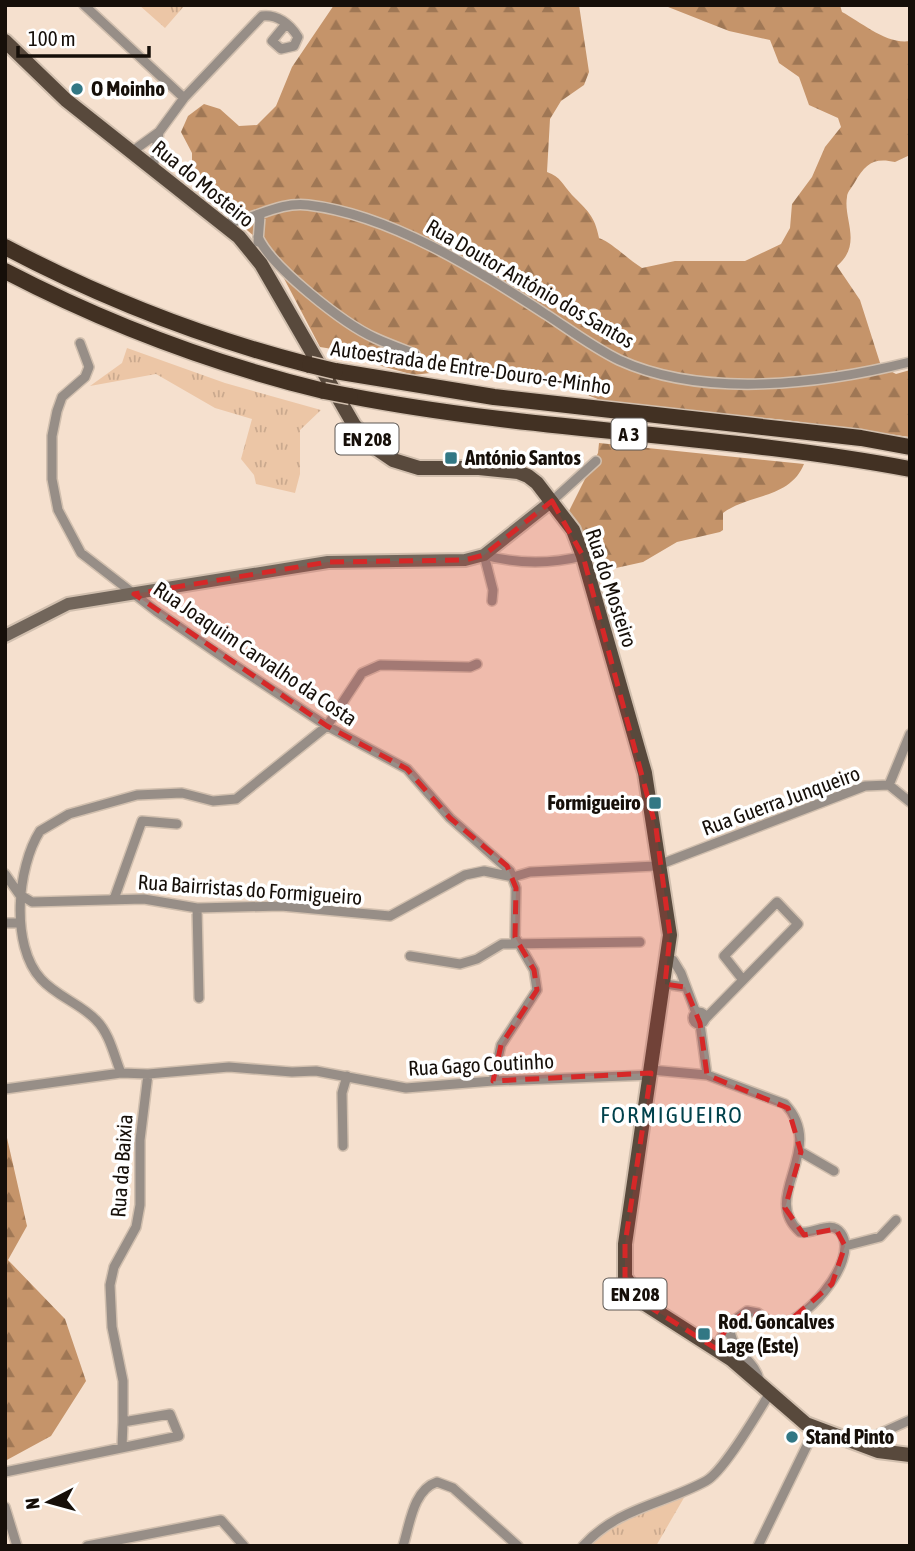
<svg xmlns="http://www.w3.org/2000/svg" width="915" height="1551" viewBox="0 0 915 1551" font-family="'Asap Condensed',sans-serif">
<defs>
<pattern id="grass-tufts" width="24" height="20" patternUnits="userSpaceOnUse" patternTransform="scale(1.75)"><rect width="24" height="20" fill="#ecc6a6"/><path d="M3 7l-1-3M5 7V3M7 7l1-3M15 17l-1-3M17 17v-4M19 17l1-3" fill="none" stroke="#caa98e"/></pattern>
<pattern id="forest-firs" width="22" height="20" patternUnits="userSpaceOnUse" patternTransform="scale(1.75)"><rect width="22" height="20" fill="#c5946a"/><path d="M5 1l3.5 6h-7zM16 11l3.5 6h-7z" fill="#9f7755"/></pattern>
</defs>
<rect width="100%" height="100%" fill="#f5e0ce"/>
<!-- grass -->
<path fill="url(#grass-tufts)" d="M139,5H185L165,28Z
M127,348L225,383L321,410L300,430V474L295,493L256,484L254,475L241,459L252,419L215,408L156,374L90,386L122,363Z
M685,1496L656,1546H586C615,1523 648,1502 685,1496Z"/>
<!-- forest -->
<path fill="url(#forest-firs)" d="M334,5H579L589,72L584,85L561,101L550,119L547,172C561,177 563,185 572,195C587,210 595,216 599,238C611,242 629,260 642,268L675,261H745L781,244L790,228L792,204L812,177L825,147L841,127L838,118L809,105L799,77L779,63L770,40L729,31L663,5H840L842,12C861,22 887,45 910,41V155L895,162C874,157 865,164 855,182C853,186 847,192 847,197C843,219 863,244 837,266L860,300L881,366L896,374L910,370V437L785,420L605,402L546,378L501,371L470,368L414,375L378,365L357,353L320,347L268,248L182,175L192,166V153L181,132L188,116L204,104L220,109L239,126L257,125L276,106L292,67Z
M599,443L804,464C790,499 748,494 723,513V530L720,532L677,542L643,562L616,568H600L598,559L569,511L598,453Z
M5,1129L27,1226L8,1260L65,1319L86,1381L51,1436L5,1461Z"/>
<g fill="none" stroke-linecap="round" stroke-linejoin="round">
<defs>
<path id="street" d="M84,5L184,98
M159,132L184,98L262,16C277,14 290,24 298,37L294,46L281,49L272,41L286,24
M130,153L159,132L153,169
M221,224C251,222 277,201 308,205C392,215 477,270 547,315C570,330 594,348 619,360C704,399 822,384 910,362
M258,237C271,267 344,324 375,338C388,344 402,349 415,354
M258,242L260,216
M80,343L89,367L85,377L62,397L57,411L52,436V479L58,510L81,553L156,611L233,664L327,726L407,769L450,818L510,871L516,888L515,937L534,970L537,990L501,1045L493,1081
M552,501L596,461
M492,601L493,590L484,555C517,564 551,564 583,556
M889,785L910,734
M5,874L19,894L32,902L144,899L197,908L281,906L390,916L465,875L484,871L513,877L530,872L656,866L865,786L889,785L910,802
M114,899L142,821L177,824
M197,908L199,998
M5,923H20
M410,956L460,964L477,959L502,944L640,942
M669,959L673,960L681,973L696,1013
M665,984L685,987
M693 1018a6 6 0 1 1 12 0a6 6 0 1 1-12 0Z
M705,1019L798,924L777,902L724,956L743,980
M700,1024L707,1075
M651,1070L707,1075L785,1104C828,1150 759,1196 800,1232C813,1235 831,1219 841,1233C861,1261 800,1329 774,1325L758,1313L747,1311L729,1324C731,1355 755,1357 760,1383
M121,1073C114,1056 110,1034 96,1020C81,1004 56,996 41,979C10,945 17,867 40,831L69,814L137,795L182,793L213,801L236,799L327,726L362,673L380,665L470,667L477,664
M5,1089L121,1073L148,1074L229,1067L292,1072L316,1071L406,1088L493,1081L651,1075
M343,1146L342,1093L347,1076
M801,1152L834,1171
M845,1246L880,1237L896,1220
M715,1348L728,1326
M123,1422V1381L112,1327L110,1285L114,1267L136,1227L140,1205V1140L148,1074
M861,1445L868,1439L910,1420
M5,1472L179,1436L170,1414L123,1422L122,1447
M5,1507L17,1546
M87,1546L221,1520L244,1546
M403,1546C410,1524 413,1490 437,1482L453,1488L518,1546
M583,1546C617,1508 664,1504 706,1481C724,1471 758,1412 770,1393
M758,1546L815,1429"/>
<path id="secondary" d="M5,636L68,604L328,562L465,560L484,555L552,501"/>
<path id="primary" d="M5,41L66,100L239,237L261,264L354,425L374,447L393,460L419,468H479L518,472L528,476L537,483L573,530L583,556L645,773L670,935L625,1244V1277L642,1302L731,1359L806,1424L878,1451L910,1455"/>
<path id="highway" d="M5,247C102,298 204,338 310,365
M5,271C107,324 213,364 324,391
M335,371L494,397L861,438L910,447
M350,396C535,432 725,434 910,469"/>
</defs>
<!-- street casing -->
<use href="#street" stroke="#d1bfae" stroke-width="12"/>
<!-- secondary casing -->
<use href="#secondary" stroke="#d1bfae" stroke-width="16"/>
<!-- primary casing -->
<use href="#primary" stroke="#d1bfae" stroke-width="18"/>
<!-- highway casing -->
<use href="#highway" stroke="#d1bfae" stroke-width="19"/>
<!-- street -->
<use href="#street" stroke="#978e87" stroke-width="9"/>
<!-- secondary -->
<use href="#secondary" stroke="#72665b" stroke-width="12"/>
<!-- primary -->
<use href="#primary" stroke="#58493c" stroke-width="14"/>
<!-- highway -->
<use href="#highway" stroke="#423123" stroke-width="16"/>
<defs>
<path id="highway-bridge" d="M310,365L335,371
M324,391L350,396"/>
</defs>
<!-- highway-bridge casing -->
<use href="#highway-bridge" stroke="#d1bfae" stroke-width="19" stroke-linecap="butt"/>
<!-- highway-bridge -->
<use href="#highway-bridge" stroke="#423123" stroke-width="16"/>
</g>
<!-- marked area -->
<path fill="#d62828" fill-opacity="0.2" stroke="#d62828" stroke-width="5" stroke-dasharray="14 9" stroke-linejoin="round" d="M552,501L583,556L656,828L670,935L665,984L685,987L700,1023L707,1075L788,1108L801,1152L785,1208L804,1235L836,1229L845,1246L832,1284L786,1324L774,1325L747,1311L729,1324L715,1348L642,1302L625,1277V1244L651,1073L493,1081L501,1045L537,990L534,970L515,937L516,888L507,866L450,818L407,769L327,726L134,594L328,562L465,560L484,555Z"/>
<!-- markers -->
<g fill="#327784" stroke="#fff" stroke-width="2.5">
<circle cx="77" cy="89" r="7"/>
<rect x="444" y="451" width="14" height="14" rx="3.5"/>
<rect x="648" y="796" width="14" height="14" rx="3.5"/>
<rect x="697" y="1327" width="14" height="14" rx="3.5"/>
<circle cx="792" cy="1437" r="7"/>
</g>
<g text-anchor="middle" stroke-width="7" stroke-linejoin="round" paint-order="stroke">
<!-- shield labels -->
<g fill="#fff" stroke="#5c5753" stroke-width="2">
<rect x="611.5" y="418.5" width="35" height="31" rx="5"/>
<rect x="335.5" y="423.5" width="63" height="31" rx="5"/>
<rect x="603.5" y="1278.5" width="63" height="31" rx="5"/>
</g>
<g font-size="19" font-weight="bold" fill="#160f09">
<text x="629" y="441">A 3</text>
<text x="367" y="446">EN 208</text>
<text x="635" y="1301">EN 208</text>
</g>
<!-- poi labels -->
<g font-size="21" font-weight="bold" fill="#160f09" stroke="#fff" text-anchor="start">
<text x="91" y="96">O Moinho</text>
<text x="465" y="465">António Santos</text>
<text x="641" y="810" text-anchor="end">Formigueiro</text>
<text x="718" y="1329">Rod. Goncalves<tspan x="718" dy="24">Lage (Este)</tspan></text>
<text x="806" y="1444">Stand Pinto</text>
</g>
<!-- street labels -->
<g font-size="21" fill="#160f09" stroke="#fff">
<text transform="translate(203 184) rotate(39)" y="7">Rua do Mosteiro</text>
<text transform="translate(530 284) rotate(30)" y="7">Rua Doutor António dos Santos</text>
<text transform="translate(471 368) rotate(8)" y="7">Autoestrada de Entre-Douro-e-Minho</text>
<text transform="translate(611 588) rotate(72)" y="7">Rua do Mosteiro</text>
<text transform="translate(255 654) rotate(34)" y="7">Rua Joaquim Carvalho da Costa</text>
<text transform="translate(781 801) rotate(-20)" y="7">Rua Guerra Junqueiro</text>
<text transform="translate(250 890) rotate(4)" y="7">Rua Bairristas do Formigueiro</text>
<text transform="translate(481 1065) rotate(-3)" y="7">Rua Gago Coutinho</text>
<text transform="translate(122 1166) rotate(-86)" y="7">Rua da Baixia</text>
</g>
<!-- neighbourhood labels -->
<g font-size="23" letter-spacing="2" fill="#00414b" stroke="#fff">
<text x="672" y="1123">FORMIGUEIRO</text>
</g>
</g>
<!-- border -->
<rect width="915" height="1551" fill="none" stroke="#160f09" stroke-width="14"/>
<!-- north arrow -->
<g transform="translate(49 1502) rotate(264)" stroke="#ffffff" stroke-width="5" paint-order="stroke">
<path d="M0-5L12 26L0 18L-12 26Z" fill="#160f09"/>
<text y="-10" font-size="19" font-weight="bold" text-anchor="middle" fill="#160f09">N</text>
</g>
<!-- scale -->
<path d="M18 46v10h131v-10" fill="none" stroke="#160f09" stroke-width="3.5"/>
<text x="28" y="46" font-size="21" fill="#160f09" stroke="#ffffff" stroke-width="5" paint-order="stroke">100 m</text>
</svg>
